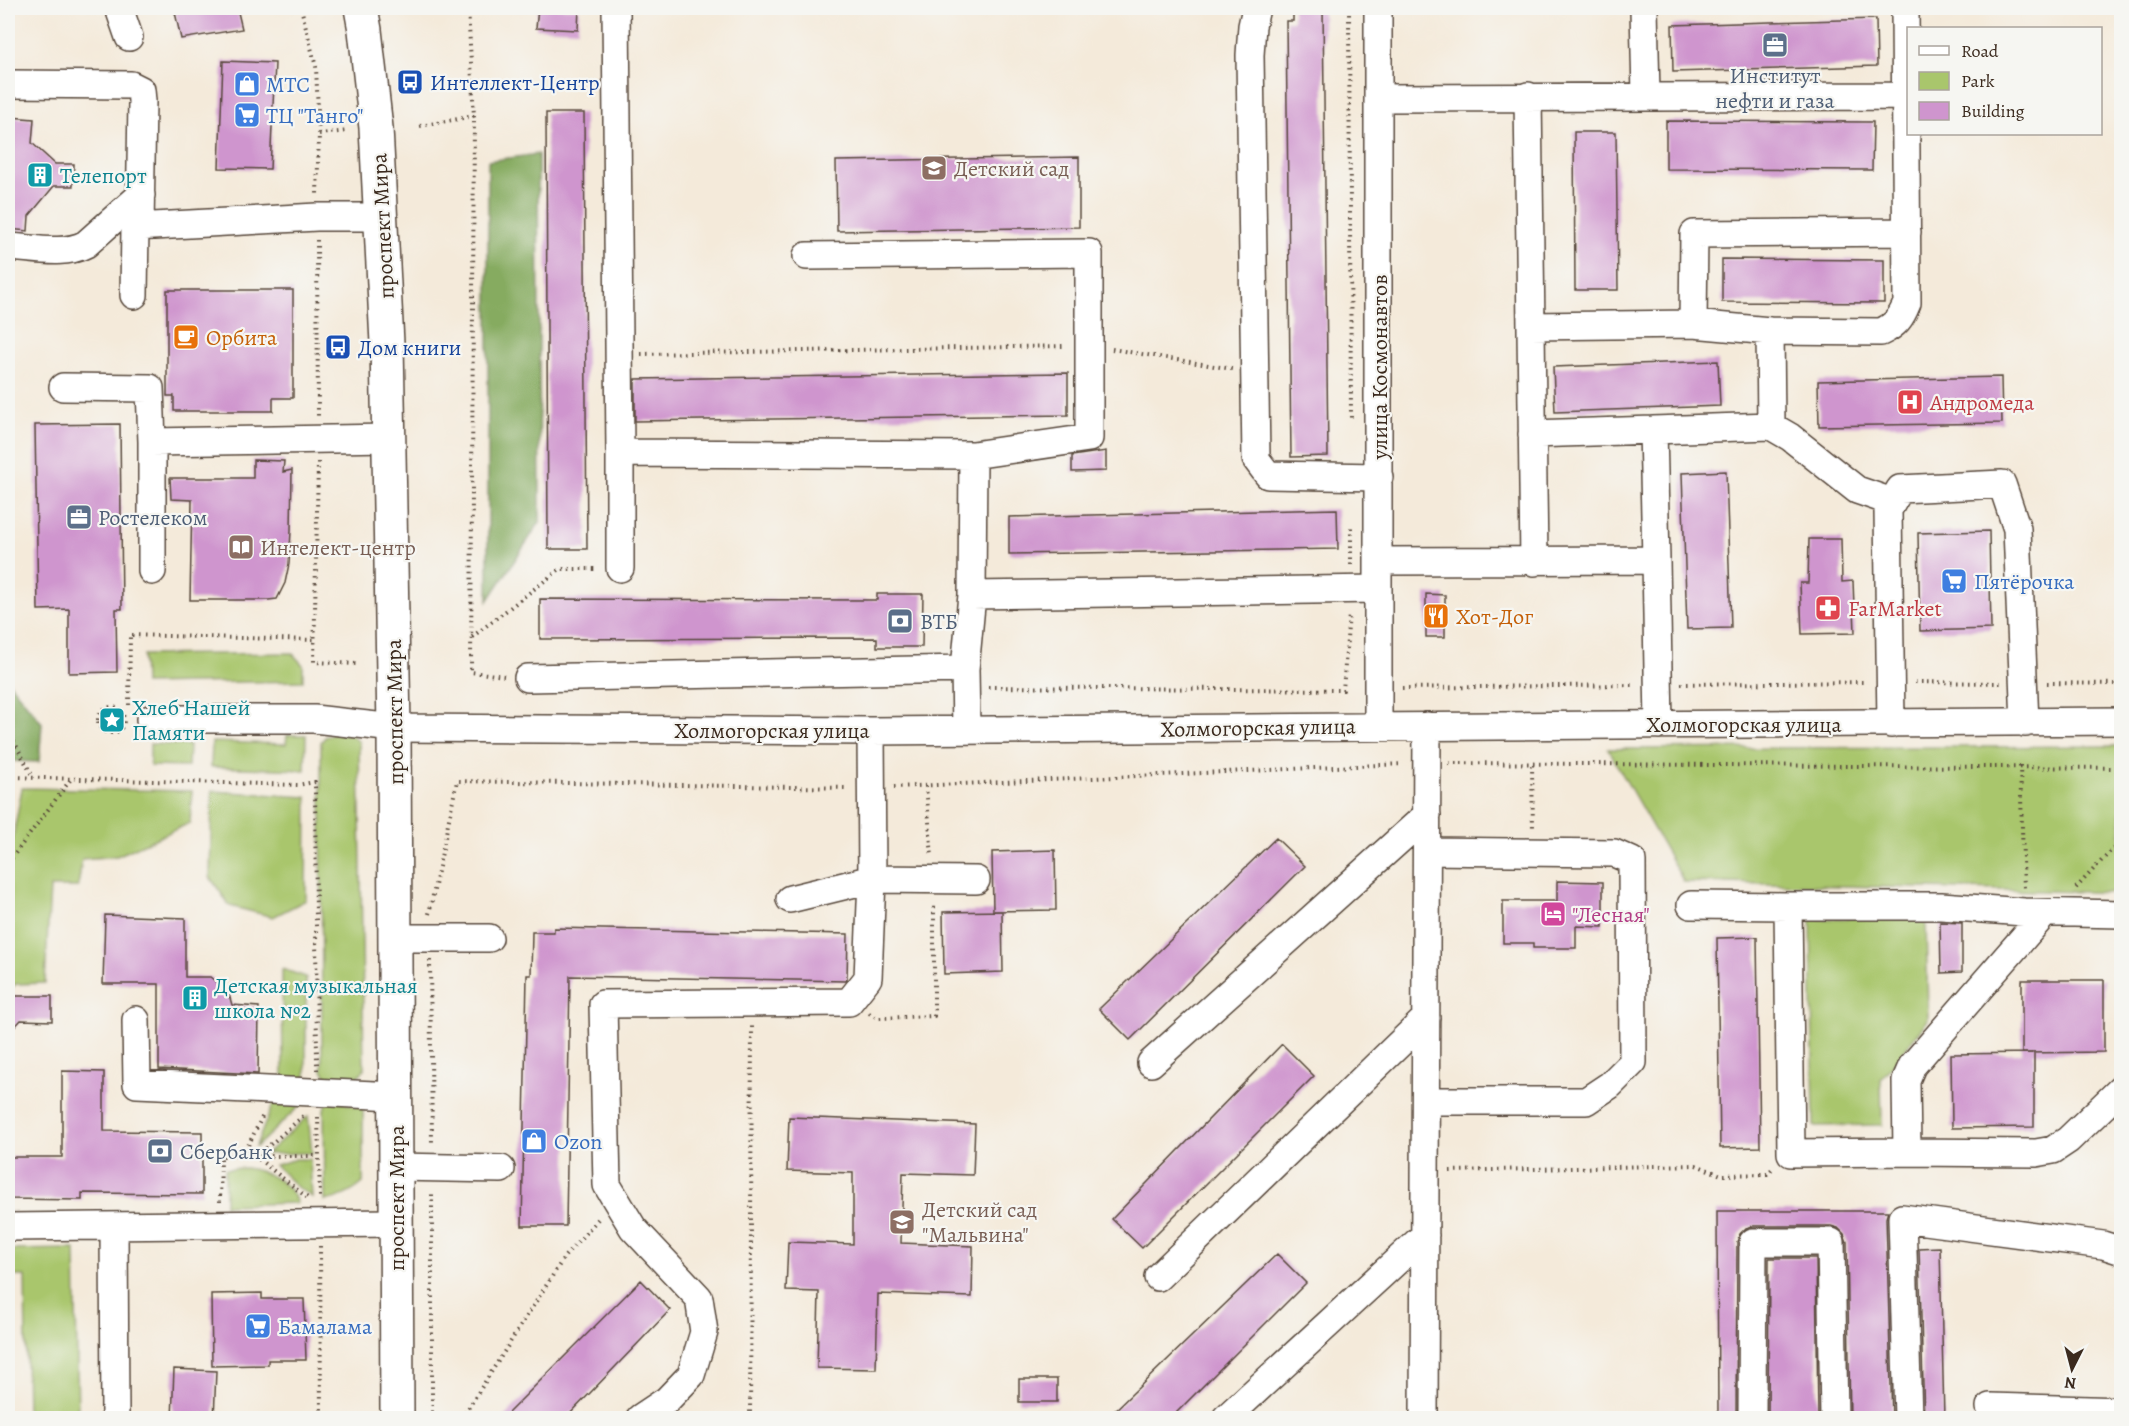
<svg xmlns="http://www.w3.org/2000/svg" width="2129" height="1426" viewBox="0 0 2129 1426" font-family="Alegreya,serif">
<rect width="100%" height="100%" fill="#f6f6f2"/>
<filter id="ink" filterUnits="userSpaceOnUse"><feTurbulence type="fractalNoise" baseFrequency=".0167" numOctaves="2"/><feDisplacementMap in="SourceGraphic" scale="12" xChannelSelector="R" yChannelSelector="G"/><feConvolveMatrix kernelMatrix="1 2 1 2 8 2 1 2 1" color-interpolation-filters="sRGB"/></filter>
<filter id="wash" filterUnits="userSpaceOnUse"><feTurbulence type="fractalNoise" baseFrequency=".008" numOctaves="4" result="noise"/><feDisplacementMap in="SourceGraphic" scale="24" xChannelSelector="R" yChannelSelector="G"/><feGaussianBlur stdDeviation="1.35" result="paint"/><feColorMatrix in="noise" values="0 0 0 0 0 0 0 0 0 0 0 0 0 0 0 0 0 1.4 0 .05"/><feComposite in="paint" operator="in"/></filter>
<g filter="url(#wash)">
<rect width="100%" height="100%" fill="#f4eada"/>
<!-- green -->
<path fill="#a9c66c" stroke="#727845" stroke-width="1.5" d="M292,653L303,665V681L144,684L143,655Z
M339,733L351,735L359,742L364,1070C352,1084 344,1082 328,1079L322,1070L321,742L326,736Z
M287,735H306L305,770L211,767L212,742L286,744Z
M150,744L189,745L188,767L150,766Z
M2121,746V893L1684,882L1608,749Z
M22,788L192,791L190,823L117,856L82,859L78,887H50L45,983L16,984L8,991V865Z
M212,791L307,797L306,900L273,917L230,906L210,877Z
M1926,917L1928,1020L1881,1079L1882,1125L1814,1126L1811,919Z
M282,969L306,977V1082L283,1080Z
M276,1097L307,1099L255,1148Z
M329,1099L363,1108V1183C353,1192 338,1199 325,1201L324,1109Z
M308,1116L312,1153L266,1154Z
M296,1159H310L312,1197L297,1187L275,1165Z
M246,1168C266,1171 290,1182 297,1203L225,1205V1169Z
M75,1249L78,1418H27L25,1276H8V1250Z"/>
<!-- forest -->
<path fill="#86ab60" stroke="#606a3f" stroke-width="1.5" d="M538,154L540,522L488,601V161Z
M8,676V681L42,723L39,762L8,761Z"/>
<g id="blocks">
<!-- building -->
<path fill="#cf95ce" d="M174,8H237L242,29L181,39Z
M538,8H579L578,30L536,28Z
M1293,8H1323L1328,456L1291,457L1286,21H1293Z
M1876,19L1877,66L1673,72L1672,25Z
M223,61L275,63L270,169L219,168Z
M546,113H584L587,549H548Z
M10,117L34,119L32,143L55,164H74L73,186H54L29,216L28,231L8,229V138Z
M1666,121L1873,122L1872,170L1666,169Z
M1574,132H1616L1618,290H1575Z
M1079,157V227L837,231L836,161Z
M1722,259L1884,260V303L1722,302Z
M167,290H293V398H273V411H174V396H167Z
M1718,361L1720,406L1555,412L1553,367Z
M1068,373V415L635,421V379Z
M2001,377L2002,423L1819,426L1818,381Z
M120,424L122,609H116L117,672L69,673V609L38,610L35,425Z
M1106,451V471L1072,472V456Z
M253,460L284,461L283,472L292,470L291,531L289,564L285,583L277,599L268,600H190L192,500L171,499L170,478H253Z
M1726,471L1731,628L1687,629L1682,473Z
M1337,509L1338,549L1009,554V517Z
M1989,531L1991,629L1920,631L1918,533Z
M1809,539H1841L1842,582L1853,581L1855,633L1802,634L1800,583H1808Z
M877,594H923L922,647H877V638L540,639V599L877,600Z
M1426,594L1445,595V637H1426Z
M1276,838L1305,866L1130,1040L1099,1009Z
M1055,850L1056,910L993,911L992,852Z
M1557,881L1603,882V927L1576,926V948H1533V943H1503V901H1557Z
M1002,911L1003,972L944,974L943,912Z
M105,915L185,918V977H210L228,991L232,1005L259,1007L258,1074L159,1069V984H103Z
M1940,922L1962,923V972L1941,973Z
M554,928L848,934L847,979L846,981L570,976L566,1226H522L527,975H531L532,932H554Z
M1757,937L1760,1147L1720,1148L1717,938Z
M2022,980H2104V1052L2022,1053Z
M8,996H52V1021L21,1020L8,1034Z
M1282,1044L1314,1076L1142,1248L1112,1219Z
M2034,1053V1127L1952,1128L1951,1054Z
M62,1071L104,1072V1131L202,1132V1194L82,1193V1200L8,1199V1157H62Z
M789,1117L975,1124L973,1175L903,1173L901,1243L973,1246L972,1297L878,1294L876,1369L817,1368L819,1292L786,1291L788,1242L853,1244V1173L787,1171Z
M1717,1211H1888L1886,1218L1892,1419H1850L1847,1242L1844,1234L1838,1228L1831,1226H1753L1746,1228L1740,1234L1737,1242L1736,1419H1718Z
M1940,1247L1944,1419H1924L1919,1248Z
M1277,1254L1306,1283L1170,1419H1106Z
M1769,1258H1816L1818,1419H1768Z
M641,1280L670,1310L565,1419H502Z
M262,1293V1299H304L306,1360H268V1365L212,1366L211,1294Z
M174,1369L216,1371L214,1419H172Z
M1019,1379H1057V1402H1019Z"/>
</g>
</g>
<g filter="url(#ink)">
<use href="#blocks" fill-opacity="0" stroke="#57473a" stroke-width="1.5"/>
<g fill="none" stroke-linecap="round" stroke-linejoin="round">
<defs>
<path id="minor" d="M119,8L129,37
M616,8L620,453V568
M1256,8L1252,26L1250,55L1256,459L1268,475L1379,477
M1378,8V726
M1644,8L1646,95
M8,84L131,85L141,90L142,101L140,227
M1528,96L1534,562
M1379,98L1906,96
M8,247C32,248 64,256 86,244L141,195
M134,295L135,227L317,217H382
M1693,324L1694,234L1907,232
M1531,326L1693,324L1770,331L1881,332C1896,325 1901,318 1907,303L1905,8
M1770,331L1771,426L1790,437L1857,490L1892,502
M63,387L150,388L152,442L389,438
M1532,434L1653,430
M152,442V571
M620,453L973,455L1089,438V253L807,256
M1656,560L1653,430L1771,426
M1378,561L1656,560L1659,725
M972,595L1378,589
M528,678L965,669
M150,719H314L394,728L871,731L2122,721
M1891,724L1888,510L1900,489L2002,484L2017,529L2025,723
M966,730L965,669L972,595L973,455
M790,899L872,879L976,880
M1691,905L1788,906
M2045,913L1912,1066L1906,1080L1907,1152L1791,1153L1788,906H1941L2024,912L2122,914
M395,938H489
M136,1020L137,1084L396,1096
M1151,1063L1427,815
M1426,1101H1586L1610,1085L1633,1062L1632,861L1614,853L1427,851
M1907,1152L2036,1153L2053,1150L2068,1140L2122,1088
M396,1167L501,1169
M114,1226L115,1418
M8,1227L396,1223
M1158,1277L1426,1018
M1990,1407L2122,1411
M640,1418L667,1400L691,1375L704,1332L699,1298L633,1228L607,1185L603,1004L849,1002L868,978L872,879L871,731
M1226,1418L1425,1235
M1424,1418L1427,726
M1752,1418L1753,1242H1831L1834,1418
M1908,1418L1902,1218L2103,1245L2122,1251"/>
<path id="major" d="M361,8L365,30L376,128L387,343L394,728L397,1418"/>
</defs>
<!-- minor casing -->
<use href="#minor" stroke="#57473a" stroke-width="30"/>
<!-- major casing -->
<use href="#major" stroke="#57473a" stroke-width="36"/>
<!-- path -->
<path stroke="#57473a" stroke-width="4" stroke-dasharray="1.5 4.5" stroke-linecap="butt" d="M301,8L316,67L319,134L317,194
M468,8L474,116L471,672L504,676
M1349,8L1351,421
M420,126L474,116
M319,134L348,131
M317,240L318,416
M1112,349L1232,369
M641,354L1066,346
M318,462L314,662L357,664
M1351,565V527
M472,637L560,569H598
M1915,682L2001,683
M2047,683L2122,684
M1681,684L1866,682
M988,687L1343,690L1349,614
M1402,688L1635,685
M129,705L130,635L314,640
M98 720a13 13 0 1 1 26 0a13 13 0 1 1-26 0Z
M8,730L33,777
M1449,763L2122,768
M1532,765L1533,830
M2020,766L2024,889
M8,777L298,785L315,782L317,1070
M926,786L932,857
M894,787L1402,764
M8,863L71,779
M2076,888L2122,839
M429,914L457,781L848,788
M430,960L432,1145
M869,1013L878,1018L934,1016V903
M303,1116L256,1157L309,1199
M318,1117L320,1199
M243,1156L264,1113
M1450,1171L1696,1165L1721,1175L1767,1174L1774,1167
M220,1202L221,1156H319
M320,1246L321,1418
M432,1418V1191
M462,1418L565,1256L599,1218
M750,1418L752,1026"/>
<!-- minor -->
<use href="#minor" stroke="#fff" stroke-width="27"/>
<!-- major -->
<use href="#major" stroke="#fff" stroke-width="33"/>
</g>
</g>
<!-- icons -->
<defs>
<symbol id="office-square" viewBox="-11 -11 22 22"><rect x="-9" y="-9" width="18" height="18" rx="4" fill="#5c6f8a" stroke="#f6f6f2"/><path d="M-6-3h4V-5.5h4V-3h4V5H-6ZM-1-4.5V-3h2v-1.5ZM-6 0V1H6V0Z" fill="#fff"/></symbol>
<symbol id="bus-square" viewBox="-11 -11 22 22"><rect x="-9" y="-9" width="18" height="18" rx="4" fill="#1a4fb4" stroke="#f6f6f2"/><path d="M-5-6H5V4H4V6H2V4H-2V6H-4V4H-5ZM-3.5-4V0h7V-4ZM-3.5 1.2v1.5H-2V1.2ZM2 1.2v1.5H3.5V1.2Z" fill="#fff"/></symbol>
<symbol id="shop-square" viewBox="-11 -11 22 22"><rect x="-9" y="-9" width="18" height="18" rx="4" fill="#3f7fe0" stroke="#f6f6f2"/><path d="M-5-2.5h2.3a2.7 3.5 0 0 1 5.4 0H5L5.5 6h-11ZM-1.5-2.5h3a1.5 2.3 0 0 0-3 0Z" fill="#fff"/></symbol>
<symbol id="supermarket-square" viewBox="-11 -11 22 22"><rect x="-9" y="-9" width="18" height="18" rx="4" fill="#3f7fe0" stroke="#f6f6f2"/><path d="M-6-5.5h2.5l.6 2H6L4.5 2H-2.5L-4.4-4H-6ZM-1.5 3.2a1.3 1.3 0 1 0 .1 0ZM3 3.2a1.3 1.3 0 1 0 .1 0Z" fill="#fff"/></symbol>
<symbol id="school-square" viewBox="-11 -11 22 22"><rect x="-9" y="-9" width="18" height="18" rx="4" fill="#8d6e63" stroke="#f6f6f2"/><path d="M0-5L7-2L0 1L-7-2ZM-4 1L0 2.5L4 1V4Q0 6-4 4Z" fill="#fff"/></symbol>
<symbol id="building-square" viewBox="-11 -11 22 22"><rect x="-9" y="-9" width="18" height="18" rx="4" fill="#0f9aa8" stroke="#f6f6f2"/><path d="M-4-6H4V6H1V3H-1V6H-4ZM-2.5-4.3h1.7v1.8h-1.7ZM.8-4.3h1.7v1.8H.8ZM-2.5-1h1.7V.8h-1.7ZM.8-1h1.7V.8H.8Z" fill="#fff"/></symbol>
<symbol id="cafe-square" viewBox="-11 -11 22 22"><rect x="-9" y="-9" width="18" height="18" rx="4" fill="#e8710a" stroke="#f6f6f2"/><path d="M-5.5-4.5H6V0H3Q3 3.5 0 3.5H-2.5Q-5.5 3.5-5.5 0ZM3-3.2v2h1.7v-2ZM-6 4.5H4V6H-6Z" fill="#fff"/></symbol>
<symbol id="hospital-square" viewBox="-11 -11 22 22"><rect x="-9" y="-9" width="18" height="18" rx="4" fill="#e0444e" stroke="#f6f6f2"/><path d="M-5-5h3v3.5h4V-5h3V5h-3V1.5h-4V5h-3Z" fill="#fff"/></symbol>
<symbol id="library-square" viewBox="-11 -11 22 22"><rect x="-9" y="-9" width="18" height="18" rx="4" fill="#8d6e63" stroke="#f6f6f2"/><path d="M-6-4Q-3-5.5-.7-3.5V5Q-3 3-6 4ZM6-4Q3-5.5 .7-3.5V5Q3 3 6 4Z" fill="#fff"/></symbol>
<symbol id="pharmacy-square" viewBox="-11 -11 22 22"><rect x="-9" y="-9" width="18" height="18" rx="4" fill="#e0444e" stroke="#f6f6f2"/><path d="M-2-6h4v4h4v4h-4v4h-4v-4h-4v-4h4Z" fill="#fff"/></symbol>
<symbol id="restaurant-square" viewBox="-11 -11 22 22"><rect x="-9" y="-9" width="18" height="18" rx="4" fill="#e8710a" stroke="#f6f6f2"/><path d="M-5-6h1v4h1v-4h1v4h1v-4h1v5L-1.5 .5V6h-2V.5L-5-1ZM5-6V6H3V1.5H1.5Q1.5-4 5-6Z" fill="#fff"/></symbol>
<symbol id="bank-square" viewBox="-11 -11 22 22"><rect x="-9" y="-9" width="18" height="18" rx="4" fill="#5c6f8a" stroke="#f6f6f2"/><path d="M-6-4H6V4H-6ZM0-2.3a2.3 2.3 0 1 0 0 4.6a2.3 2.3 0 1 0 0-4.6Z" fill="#fff"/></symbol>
<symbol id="sight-square" viewBox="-11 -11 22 22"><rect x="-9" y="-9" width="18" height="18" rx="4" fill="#0f9aa8" stroke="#f6f6f2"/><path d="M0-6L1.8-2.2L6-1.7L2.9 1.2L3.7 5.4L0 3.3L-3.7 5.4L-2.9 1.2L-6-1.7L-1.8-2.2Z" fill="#fff"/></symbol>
<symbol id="hotel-square" viewBox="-11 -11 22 22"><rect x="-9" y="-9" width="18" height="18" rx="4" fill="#d1479c" stroke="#f6f6f2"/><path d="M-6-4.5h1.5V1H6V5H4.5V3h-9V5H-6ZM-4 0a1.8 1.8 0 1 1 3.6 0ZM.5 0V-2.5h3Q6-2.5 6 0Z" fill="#fff"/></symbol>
</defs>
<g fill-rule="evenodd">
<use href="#office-square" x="1760" y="30" width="30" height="30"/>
<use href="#bus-square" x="395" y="67" width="30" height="30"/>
<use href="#shop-square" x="232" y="69" width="30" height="30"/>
<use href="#supermarket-square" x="232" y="100" width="30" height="30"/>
<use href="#school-square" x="919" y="153" width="30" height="30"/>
<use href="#building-square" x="25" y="160" width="30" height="30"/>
<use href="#cafe-square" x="171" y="322" width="30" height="30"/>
<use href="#bus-square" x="323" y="332" width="30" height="30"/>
<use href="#hospital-square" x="1895" y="387" width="30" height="30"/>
<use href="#office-square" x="64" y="502" width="30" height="30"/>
<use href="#library-square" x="226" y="532" width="30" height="30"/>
<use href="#supermarket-square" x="1939" y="566" width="30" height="30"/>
<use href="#pharmacy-square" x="1813" y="593" width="30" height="30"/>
<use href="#restaurant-square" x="1421" y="601" width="30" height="30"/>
<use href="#bank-square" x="885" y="606" width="30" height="30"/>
<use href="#sight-square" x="97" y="705" width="30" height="30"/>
<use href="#hotel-square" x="1538" y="899" width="30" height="30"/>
<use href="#building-square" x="180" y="983" width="30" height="30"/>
<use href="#shop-square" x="519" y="1126" width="30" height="30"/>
<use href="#bank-square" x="145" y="1136" width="30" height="30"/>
<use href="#school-square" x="887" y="1207" width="30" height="30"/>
<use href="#supermarket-square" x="243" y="1311" width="30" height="30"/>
</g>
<g text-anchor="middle" stroke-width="4.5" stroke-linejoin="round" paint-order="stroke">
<!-- service labels -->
<g font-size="22" fill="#4e5e75" stroke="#f6f6f2" text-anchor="start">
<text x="1775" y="83" text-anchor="middle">Институт<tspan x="1775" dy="25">нефти и газа</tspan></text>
<text x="98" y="525">Ростелеком</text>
<text x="920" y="629">ВТБ</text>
<text x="180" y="1159">Сбербанк</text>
</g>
<!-- transit labels -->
<g font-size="22" fill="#164399" stroke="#f6f6f2" text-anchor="start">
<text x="430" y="90">Интеллект-Центр</text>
<text x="358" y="355">Дом книги</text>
</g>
<!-- shop labels -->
<g font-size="22" fill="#366cbe" stroke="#f6f6f2" text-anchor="start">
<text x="266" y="92">МТС</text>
<text x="266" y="123">ТЦ "Танго"</text>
<text x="1974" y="589">Пятёрочка</text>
<text x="554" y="1149">Ozon</text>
<text x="278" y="1334">Бамалама</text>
</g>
<!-- education labels -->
<g font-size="22" fill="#785e54" stroke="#f6f6f2" text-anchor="start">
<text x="954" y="176">Детский сад</text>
<text x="260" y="555">Интелект-центр</text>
<text x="922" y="1217">Детский сад<tspan x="922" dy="25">"Мальвина"</tspan></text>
</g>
<!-- culture labels -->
<g font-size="22" fill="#0d838f" stroke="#f6f6f2" text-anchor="start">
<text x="60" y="183">Телепорт</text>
<text x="132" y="715">Хлеб Нашей<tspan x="132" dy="25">Памяти</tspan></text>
<text x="214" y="993">Детская музыкальная<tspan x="214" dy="25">школа №2</tspan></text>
</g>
<!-- street labels -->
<g font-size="22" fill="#3b2a1e" stroke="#f6f6f2">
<text transform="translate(382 226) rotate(-93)" y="8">проспект Мира</text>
<text transform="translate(1379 367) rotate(-90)" y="8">улица Космонавтов</text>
<text transform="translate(394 712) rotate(-91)" y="8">проспект Мира</text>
<text x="1744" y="732">Холмогорская улица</text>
<text transform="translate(1258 727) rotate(-1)" y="8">Холмогорская улица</text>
<text x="772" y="738">Холмогорская улица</text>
<text transform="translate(396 1198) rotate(-90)" y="8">проспект Мира</text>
</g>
<!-- food labels -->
<g font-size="22" fill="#c56008" stroke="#f6f6f2" text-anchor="start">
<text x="206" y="345">Орбита</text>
<text x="1456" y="624">Хот-Дог</text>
</g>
<!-- health labels -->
<g font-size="22" fill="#be3a42" stroke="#f6f6f2" text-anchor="start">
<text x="1930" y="410">Андромеда</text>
<text x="1848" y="616">FarMarket</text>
</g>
<!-- hotel labels -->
<g font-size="22" fill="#b23c85" stroke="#f6f6f2" text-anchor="start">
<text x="1572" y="922">"Лесная"</text>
</g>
</g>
<!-- margin -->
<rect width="2129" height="1426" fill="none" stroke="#f6f6f2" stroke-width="30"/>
<!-- legend -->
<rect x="1907" y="27" width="195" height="108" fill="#f6f6f2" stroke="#aba49d" stroke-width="1.5"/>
<rect x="1919" y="46" width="30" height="9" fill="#ffffff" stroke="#aba49d" stroke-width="1.5"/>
<text x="1961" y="57" font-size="18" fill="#3b2a1e">Road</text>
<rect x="1919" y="72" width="30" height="18" fill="#a9c66c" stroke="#aba49d" stroke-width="1.5"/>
<text x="1961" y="87" font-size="18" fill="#3b2a1e">Park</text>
<rect x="1919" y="102" width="30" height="18" fill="#cf95ce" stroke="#aba49d" stroke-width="1.5"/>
<text x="1961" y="117" font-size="18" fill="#3b2a1e">Building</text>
<!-- north arrow -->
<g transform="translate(2072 1369) rotate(186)" stroke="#f6f6f2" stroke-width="4.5" paint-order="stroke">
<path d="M0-4.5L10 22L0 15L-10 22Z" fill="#3b2a1e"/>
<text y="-9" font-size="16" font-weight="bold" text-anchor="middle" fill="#3b2a1e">N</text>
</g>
</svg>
